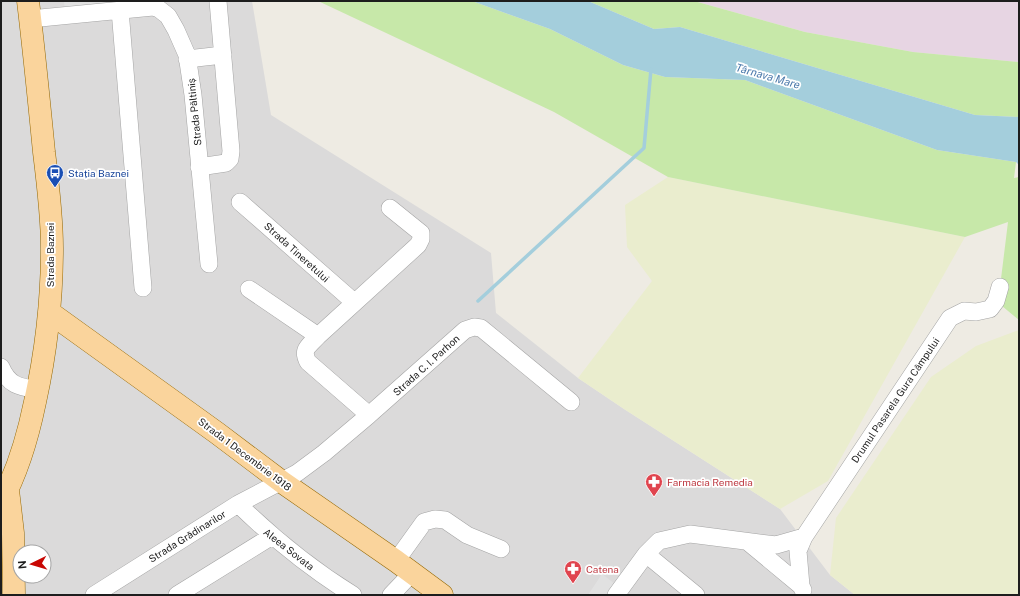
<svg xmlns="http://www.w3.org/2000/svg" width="1020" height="596" viewBox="0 0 1020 596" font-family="'Public Sans',sans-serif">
<rect width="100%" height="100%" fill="#eeebe3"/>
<!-- residential -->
<path fill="#dbdada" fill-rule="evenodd" d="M1,1H252L271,115L491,253L496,313L578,378L624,409L780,509L830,575L855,595H1ZM20,552H44V576H20Z"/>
<!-- industrial -->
<path fill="#e7d5e3" d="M694,1H1019V62L913,52L805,32Z"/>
<!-- farmland -->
<path fill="#eaedce" d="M668,177L965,237L828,481L780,509L624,409L578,378L652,281L627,247L625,205Z
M1019,330V595H855L830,575L836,518L931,377L976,346Z"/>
<!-- grass -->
<path fill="#c7e8a9" d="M318,1H472L550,29L623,65L665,77L745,80L937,150L1016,162L1014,178L1019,177V320L996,301L1000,287L1008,222L965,237L668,177L554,112Z
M588,1H694L805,32L913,52L1019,62V117L975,115L680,27L654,29Z"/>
<!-- parking -->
<path fill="#e1e1e1" d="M64,1H152L65,12Z
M602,574L615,584L607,595H588Z"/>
<!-- water -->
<path fill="#a4cedc" d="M472,1H588L654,29L680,27L975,115L1019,117V165L1016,162L937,150L745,80L665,77L623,65L550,29Z"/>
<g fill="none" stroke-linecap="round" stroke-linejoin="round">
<!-- stream -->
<path stroke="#a4cedc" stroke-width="3.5" d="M478,301L644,148L651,69"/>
<defs>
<path id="minor" d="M120,10L143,288
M30,19L153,7L159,9L168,16L176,30L187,55L193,95L209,264
M187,59L223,55
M199,167L226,163L230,159L231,151L218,1
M240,202L354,302
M249,289L318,336
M1,367C9,386 20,387 38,390
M369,415L308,362C301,349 309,346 318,336L418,245L421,239V233L390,208
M238,504C273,538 311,569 353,595
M748,542L801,586L803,590
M646,554L696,595
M396,561L424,522L435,519L445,520L467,535L501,549
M801,586L798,551L804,537L950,318L964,311L976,312L990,309L996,301L1000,287
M94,595L238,504L297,473L324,453L369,415L465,330L474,327L481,328L571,402
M177,595L272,536
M391,595L412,573
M616,595L646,554L659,541L690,534L776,545L804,537"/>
<path id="major" d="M49,312L217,433L282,482L396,561L442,595
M8,490L13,533L14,595
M1,502C18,471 28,436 35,402C46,352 52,300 52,248C52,216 48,184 44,152C39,101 34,51 28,1"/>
</defs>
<!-- minor casing -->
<use href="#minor" stroke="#a4a4a4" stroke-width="18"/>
<!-- major casing -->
<use href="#major" stroke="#946702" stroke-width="23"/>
<!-- minor -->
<use href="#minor" stroke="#fff" stroke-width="17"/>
<!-- major -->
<use href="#major" stroke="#fad49c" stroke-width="22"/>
</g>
<!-- icons -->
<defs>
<symbol id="bus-pin" viewBox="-11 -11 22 30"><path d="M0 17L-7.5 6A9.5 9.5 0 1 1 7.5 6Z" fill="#1a4fb4" stroke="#fff"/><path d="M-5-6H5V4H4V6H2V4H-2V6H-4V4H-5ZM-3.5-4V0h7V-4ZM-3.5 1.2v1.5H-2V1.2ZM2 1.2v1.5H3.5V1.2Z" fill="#fff"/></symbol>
<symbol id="pharmacy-pin" viewBox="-11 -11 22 30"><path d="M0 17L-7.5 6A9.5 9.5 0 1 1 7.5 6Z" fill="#e0444e" stroke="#fff"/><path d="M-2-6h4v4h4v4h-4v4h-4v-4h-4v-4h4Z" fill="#fff"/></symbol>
</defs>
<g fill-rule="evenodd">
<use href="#bus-pin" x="45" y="163" width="20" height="27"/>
<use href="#pharmacy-pin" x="644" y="472" width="20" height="27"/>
<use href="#pharmacy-pin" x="563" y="559" width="20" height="27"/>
</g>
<g text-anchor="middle" stroke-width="3.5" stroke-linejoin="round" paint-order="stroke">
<!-- street labels -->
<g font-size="10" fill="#1d1d1d" stroke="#fff">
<text transform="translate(194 112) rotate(-96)" y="4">Strada Păltiniș</text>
<text transform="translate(297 252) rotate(42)" y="4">Strada Tineretului</text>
<text transform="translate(50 255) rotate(-90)" y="4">Strada Baznei</text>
<text transform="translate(426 365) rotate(-42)" y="4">Strada C. I. Parhon</text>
<text transform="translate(895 400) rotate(-56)" y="4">Drumul Pasarela Gura Câmpului</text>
<text transform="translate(245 454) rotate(37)" y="4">Strada 1 Decembrie 1918</text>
<text transform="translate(187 536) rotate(-32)" y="4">Strada Grădinarilor</text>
<text transform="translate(289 549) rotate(38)" y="4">Aleea Sovata</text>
</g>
<!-- transit labels -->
<g font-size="10" fill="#164399" stroke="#fff" text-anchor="start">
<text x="68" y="177">Stația Baznei</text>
</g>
<!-- health labels -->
<g font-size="10" fill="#be3a42" stroke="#fff" text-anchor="start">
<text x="667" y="486">Farmacia Remedia</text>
<text x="586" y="573">Catena</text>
</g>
<!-- water labels -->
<g font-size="11" font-style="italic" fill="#4b79ab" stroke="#fff">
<text transform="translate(768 76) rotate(16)" y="4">Târnava Mare</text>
</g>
</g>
<!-- border -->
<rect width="1020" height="596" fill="none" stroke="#1d1d1d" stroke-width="4"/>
<!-- north arrow -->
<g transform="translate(32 564) rotate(265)"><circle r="19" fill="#ffffff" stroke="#a5a5a5"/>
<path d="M0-3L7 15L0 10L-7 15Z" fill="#c80703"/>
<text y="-6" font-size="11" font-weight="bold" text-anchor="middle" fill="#1d1d1d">N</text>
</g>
</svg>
